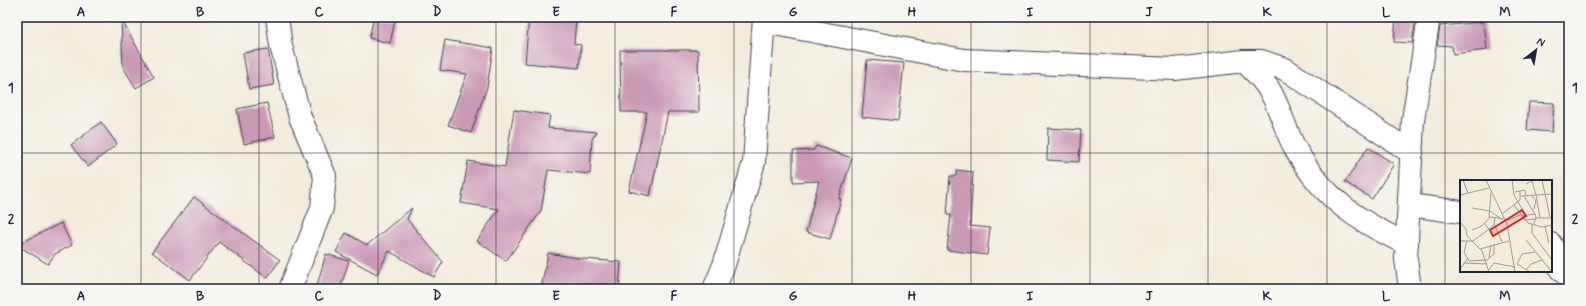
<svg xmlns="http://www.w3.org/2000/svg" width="1586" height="306" viewBox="0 0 1586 306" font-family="Mynerve,sans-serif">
<rect width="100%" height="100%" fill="#f6f6f2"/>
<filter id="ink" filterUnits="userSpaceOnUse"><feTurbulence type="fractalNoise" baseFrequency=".025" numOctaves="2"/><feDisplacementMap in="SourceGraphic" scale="8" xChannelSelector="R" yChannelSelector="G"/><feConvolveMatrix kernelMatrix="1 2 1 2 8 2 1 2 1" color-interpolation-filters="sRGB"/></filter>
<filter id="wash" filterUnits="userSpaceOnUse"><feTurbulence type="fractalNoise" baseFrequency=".012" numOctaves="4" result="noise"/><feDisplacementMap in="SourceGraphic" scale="16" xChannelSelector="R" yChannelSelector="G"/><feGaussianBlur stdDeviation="0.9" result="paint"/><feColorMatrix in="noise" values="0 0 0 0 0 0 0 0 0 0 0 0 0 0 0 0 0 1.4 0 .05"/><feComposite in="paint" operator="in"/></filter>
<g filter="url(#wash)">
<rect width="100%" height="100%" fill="#f2ecda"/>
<g id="blocks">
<!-- building -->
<path fill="#cb99b6" d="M374,17H396L390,43L369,38Z
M529,17L576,19L574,44L581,45L579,68L525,63Z
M1396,17H1416L1412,43L1394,42Z
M121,19L154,77L136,88L123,67Z
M1484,22L1487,50L1453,54L1452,46L1437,45L1440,26Z
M445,40L493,48L487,87L471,133L448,125L467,74L440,70Z
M268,49L274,85L249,89L243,53Z
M620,50H698L699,112H668L650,196L629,191L647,112H621Z
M867,60L904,63L898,121L862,117Z
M1529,102L1554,103L1552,132L1527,130Z
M267,103L275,137L244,144L237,109Z
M514,110L550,115L548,128L597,132L592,139L590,174L548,170L541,211L506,261L477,241L499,209L461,203L468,161L505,167Z
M101,122L117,144L88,167L71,145Z
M1048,128L1081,130L1079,162L1047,160Z
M816,146L852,158L839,199H841L830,239L806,232L819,181L793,182V151L814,150Z
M1368,147L1394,164L1372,199L1345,182Z
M957,170L973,172L970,226L990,228L987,255L947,250L951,215H947L950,176H956Z
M194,197L280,260L267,278L219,242L190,280L152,252Z
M412,208L407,219L443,262L434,277L389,251L377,274L336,252L346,233L367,245Z
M61,223L72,245L55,254L48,264L17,245Z
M548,253L584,259L621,262L619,289H541Z
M326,254L349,261L340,289H316Z"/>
</g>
</g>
<g filter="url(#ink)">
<use href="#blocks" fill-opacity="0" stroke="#414053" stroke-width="1"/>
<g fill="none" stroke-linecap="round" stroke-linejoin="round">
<defs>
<path id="minor" d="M277,17L281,46L300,117L325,176L322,208L290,289
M764,22L964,60L1175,69L1244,61H1261L1285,69L1412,153
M1244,61C1253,70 1264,80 1270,91C1281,110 1286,133 1297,152C1325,200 1358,221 1407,244
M1409,205L1461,212
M1551,244L1561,270L1569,277
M714,289L724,265L754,162L764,17
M1410,289L1406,259L1413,120L1429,17"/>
</defs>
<!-- minor casing -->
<use href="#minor" stroke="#414053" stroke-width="24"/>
<!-- minor -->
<use href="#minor" stroke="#fff" stroke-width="22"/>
</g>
</g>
<!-- grid -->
<path fill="none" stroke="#22223b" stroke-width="1" stroke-opacity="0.55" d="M141,17V289M259,17V289M378,17V289M496,17V289M615,17V289M734,17V289M852,17V289M971,17V289M1090,17V289M1208,17V289M1327,17V289M1445,17V289M17,153H1569"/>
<!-- overview -->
<g transform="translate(1460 180)">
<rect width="92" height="92" fill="#f2ecda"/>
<path fill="none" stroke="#9f9b9a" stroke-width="1" d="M3,0L8,13M26,0L47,44L55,92M52,0L54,15L62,29M82,0L90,37M66,4L72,1L76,15M55,12L65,10L66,15M0,15L29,8M71,15L76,21L74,29M76,15L80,38M61,16L92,14M64,16L75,34M54,25L68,43L82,47L92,45M12,28L30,31M30,31L40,38M42,34L60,20V11M61,36L75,34L76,38L73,45M29,37L31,13M35,37L34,44L42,62M76,38H92M64,40L76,39M46,41L60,35M0,42L6,49L7,56L22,71L29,92M24,43L29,49L34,45M72,45V53L92,80M85,47L89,63M12,50L22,46L30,37L45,39M0,59L2,61H13M66,60L92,92M7,61L4,72L9,81L26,80M13,61L29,49M20,69L49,61M29,78L31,65M26,81L34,74V64M3,83L27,84M57,84L62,74L75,72M57,84L70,92M1,88L8,78M66,90L71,84L82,80M28,91L34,83L55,87"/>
<path fill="#d62828" fill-opacity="0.15" stroke="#d62828" stroke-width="2" d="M62,30L66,36L33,56L30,50Z"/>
<rect width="92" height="92" fill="none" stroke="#22223b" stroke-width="2"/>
</g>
<!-- margin -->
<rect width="1586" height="306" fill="none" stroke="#f6f6f2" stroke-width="44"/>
<!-- north arrow -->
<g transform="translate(1536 50) rotate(31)" stroke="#f6f6f2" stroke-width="3" paint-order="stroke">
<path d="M0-3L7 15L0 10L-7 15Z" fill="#22223b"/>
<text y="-6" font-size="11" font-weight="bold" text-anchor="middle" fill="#22223b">N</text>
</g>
<rect x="22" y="22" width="1542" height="262" fill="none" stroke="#22223b" stroke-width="1.5"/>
<g font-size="13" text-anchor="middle" font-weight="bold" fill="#22223b">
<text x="81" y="16">A</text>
<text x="200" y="16">B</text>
<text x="319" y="16">C</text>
<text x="437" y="16">D</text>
<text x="556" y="16">E</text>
<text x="674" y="16">F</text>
<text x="793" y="16">G</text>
<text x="912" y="16">H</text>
<text x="1030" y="16">I</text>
<text x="1149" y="16">J</text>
<text x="1267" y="16">K</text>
<text x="1386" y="16">L</text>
<text x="1505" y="16">M</text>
<text x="11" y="92">1</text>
<text x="1575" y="92">1</text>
<text x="11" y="223">2</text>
<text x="1575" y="223">2</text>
<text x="81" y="300">A</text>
<text x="200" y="300">B</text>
<text x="319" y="300">C</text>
<text x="437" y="300">D</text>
<text x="556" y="300">E</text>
<text x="674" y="300">F</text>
<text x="793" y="300">G</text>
<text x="912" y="300">H</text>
<text x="1030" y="300">I</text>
<text x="1149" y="300">J</text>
<text x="1267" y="300">K</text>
<text x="1386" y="300">L</text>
<text x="1505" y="300">M</text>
</g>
</svg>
